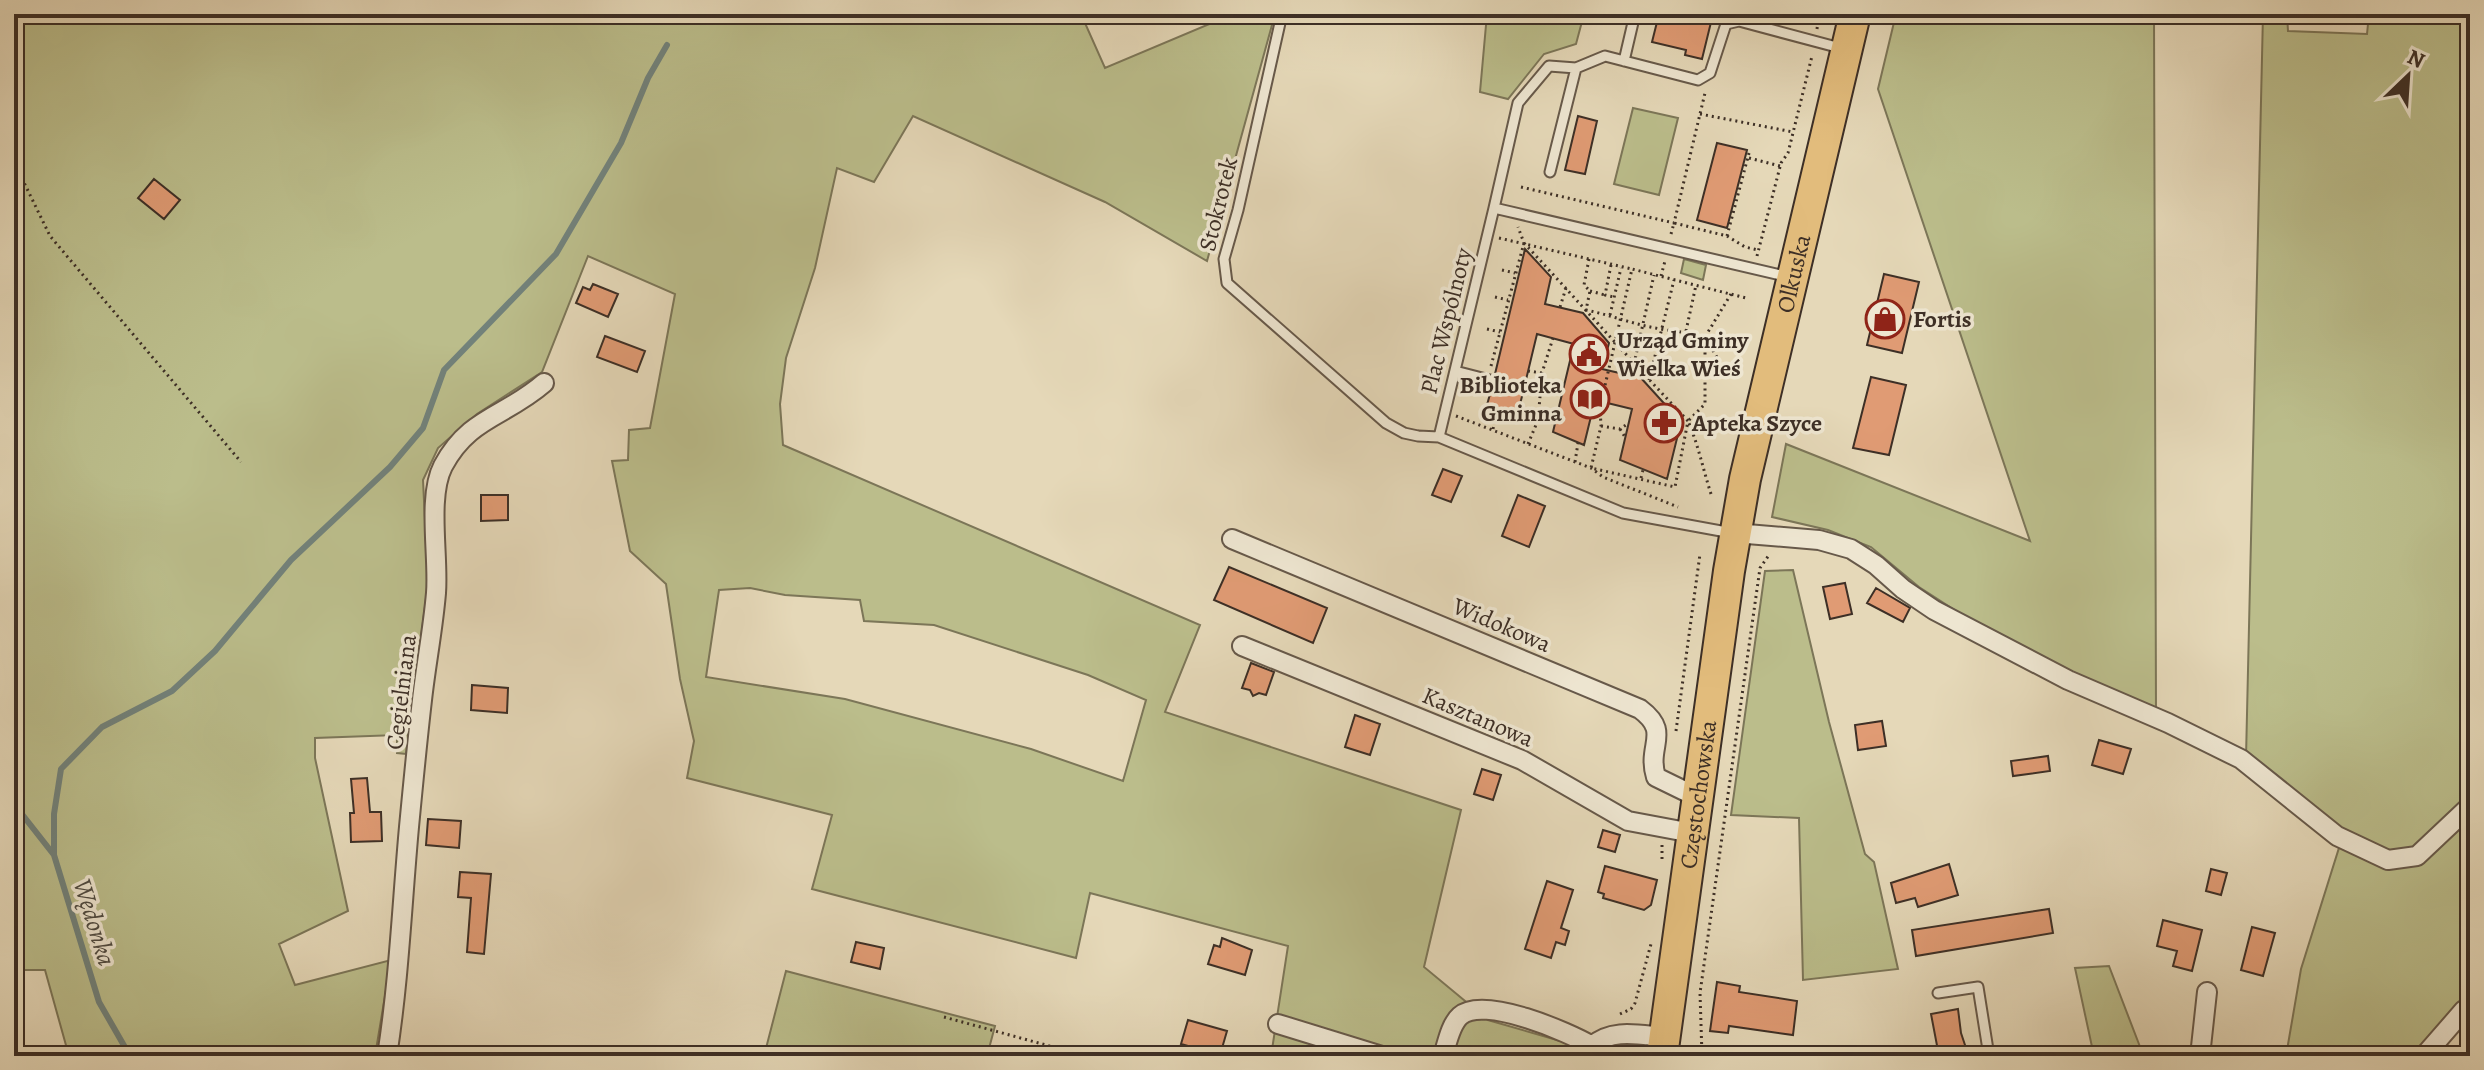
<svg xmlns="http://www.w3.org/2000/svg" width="2484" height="1070" viewBox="0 0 2484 1070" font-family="Alegreya,serif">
<rect width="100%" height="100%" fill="#e5d8b8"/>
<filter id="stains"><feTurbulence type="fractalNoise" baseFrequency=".0025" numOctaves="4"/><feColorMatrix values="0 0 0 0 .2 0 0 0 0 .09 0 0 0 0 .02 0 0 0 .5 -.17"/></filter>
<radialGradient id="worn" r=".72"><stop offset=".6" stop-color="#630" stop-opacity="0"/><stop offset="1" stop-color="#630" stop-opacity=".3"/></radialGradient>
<!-- green -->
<path fill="#bbbd8b" stroke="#7c7658" stroke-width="2" fill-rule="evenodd" d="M14,14H1081L1105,68L1233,14H1275L1207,261L1105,202L913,116L874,182L837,168L815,268L786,358L780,404L783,445L1200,625L1165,712L1461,810L1424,967L1488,1020L1612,1056H1271L1288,946L1090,893L1076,958L812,889L832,815L687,778L694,741L680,679L666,584L630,551L612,461L628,460L629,430L650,428L675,294L588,256L542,372L477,414L438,448L423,480L428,583L406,754L397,753V735L315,738V758L348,911L279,944L295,985L391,960L375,1056H69L45,970H24L14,950ZM750,588L785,595L860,600L864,621L934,625L1088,675L1146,700L1123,781L1031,749L845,699L706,677L719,590Z
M1487,14H1584L1576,44L1544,54L1508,99L1480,92Z
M1896,14H2154L2156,714L1981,627L1919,587L1871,547L1828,530L1772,517L1786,444L2030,541L1878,89Z
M2263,14H2287L2288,31L2367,34L2369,14H2470V1009L2428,1056H2286L2301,969L2343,835L2246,758Z
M1633,108L1678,118L1659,195L1614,184Z
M1684,259L1706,265L1703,280L1681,273Z
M1793,570L1829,722L1865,854L1874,862L1898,969L1803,980L1799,818L1731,815L1765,571Z
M2109,966L2142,1052L2143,1056H2094L2075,968Z
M786,971L995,1026L987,1056H764Z"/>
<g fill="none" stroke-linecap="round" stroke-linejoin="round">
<!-- stream -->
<path stroke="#72827b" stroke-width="6" d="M14,804L54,855L99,1002L130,1056
M54,855V814L61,769L102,727L172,691L215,651L291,560L390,467L423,428L444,370L556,254L621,143L648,78L667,45"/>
</g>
<!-- building -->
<path fill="#e09b74" stroke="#3d2f26" stroke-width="2" d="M1659,14H1713L1702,59L1685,55L1686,50L1652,42Z
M1578,116L1597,121L1585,174L1565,170Z
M1717,143L1747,150L1727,228L1697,220Z
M154,179L180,200L164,219L138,198Z
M1525,249L1551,277L1545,304L1583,313L1609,343L1602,369L1641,378L1681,422L1667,479L1620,460L1632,409L1595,400L1584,445L1553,432L1574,344L1537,334L1517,417L1487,405L1492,387L1497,381L1495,374Z
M1884,274L1919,282L1902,353L1867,345Z
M593,284L618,294L608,317L576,303L583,287L590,290Z
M605,336L645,351L637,372L597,357Z
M1871,377L1906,385L1889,455L1853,448Z
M1443,469L1462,476L1451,502L1432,495Z
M481,495H508V520L481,521Z
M1518,495L1545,506L1529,547L1502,536Z
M1229,567L1327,608L1313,643L1214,600Z
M1845,583L1852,614L1830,619L1823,587Z
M1876,588L1910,608L1903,622L1867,603Z
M1251,663L1274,672L1266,695L1259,693L1253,696L1250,690L1242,688Z
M472,685L508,688L507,713L471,710Z
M1355,715L1380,724L1370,755L1345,747Z
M1882,721L1886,746L1858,750L1855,725Z
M2099,740L2131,749L2123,774L2092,765Z
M2048,756L2050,771L2013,776L2011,761Z
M1482,769L1501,775L1493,800L1474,794Z
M367,778L370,812H381L382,841L351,842L350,813H354L351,779Z
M428,819L461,821L459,848L426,845Z
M1603,830L1620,835L1615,852L1598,847Z
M1949,864L1958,895L1918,907L1915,898L1896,903L1891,883Z
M1605,866L1657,880L1651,905L1644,910L1603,898L1604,894L1598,892Z
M2211,869L2227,873L2221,895L2206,891Z
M460,872L491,874L484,954L467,952L471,898L458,897Z
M1547,881L1573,890L1561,928L1569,931L1565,945L1556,942L1551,958L1525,949Z
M2049,909L2053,933L1916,956L1912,930Z
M2163,920L2202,930L2192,971L2173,966L2177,951L2157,946Z
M2252,927L2275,933L2263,976L2241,970Z
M1222,938L1252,950L1245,975L1208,964L1214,945L1220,947Z
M856,942L884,948L880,969L851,962Z
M1717,982L1740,986L1739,992L1797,1001L1793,1035L1729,1026L1728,1033L1710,1031Z
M1958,1009L1961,1033L1968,1054L1939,1056L1931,1014Z
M1188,1020L1227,1031L1220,1055L1181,1044Z"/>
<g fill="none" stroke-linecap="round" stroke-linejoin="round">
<defs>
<path id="lane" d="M1282,14L1238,210L1224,259L1227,283L1386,423L1404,433L1418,436L1439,437L1623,513L1732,533
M1624,61L1635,14
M1550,172L1576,68
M1494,208L1518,103L1549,66L1576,68L1605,56L1698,80L1710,73L1726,24L1739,21L1844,49
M1455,371L1490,380
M1439,437L1494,208L1789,277
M1938,993L1978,987L1989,1056"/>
<path id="street" d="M1735,533L1819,540L1851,549L1876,565L1903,589L1934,610L2068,680L2168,723L2241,759L2337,836L2388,860L2417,856L2470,806
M1232,539L1640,709C1672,733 1646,745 1656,777L1697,797
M1242,646L1522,760L1628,821L1692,833
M1278,1024L1382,1056
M387,1056C399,980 402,904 409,827C413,785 417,743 422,700C426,664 433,629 436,593C439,557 427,497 443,466C469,417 505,417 544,383
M1443,1056C1447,1044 1450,1025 1460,1016C1483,995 1568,1032 1592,1046C1612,1028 1639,1035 1664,1037
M2200,1056L2207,992
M2424,1056L2464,1010L2470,1011"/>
<g id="primary">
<path id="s1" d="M1662,1056L1729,571L1745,479L1855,14"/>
</g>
</defs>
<!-- lane casing -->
<use href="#lane" stroke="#67594a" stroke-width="13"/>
<!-- street casing -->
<use href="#street" stroke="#67594a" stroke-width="22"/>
<!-- primary casing -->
<use href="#primary" stroke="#3d2f26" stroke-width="34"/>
<!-- path -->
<path stroke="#3d2f26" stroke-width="3" stroke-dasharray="2 4" stroke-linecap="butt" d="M1817,29L1819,14
M1700,114L1793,132
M1749,158L1780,166
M14,162L50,236L241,462
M1521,187L1674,223L1705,93
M1671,234L1674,223L1727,236L1745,247L1758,250
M1727,236L1749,153
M1499,238L1632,269
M1524,243C1579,302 1632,362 1688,421L1675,487L1591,468L1601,426L1600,407L1632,269L1746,298
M1757,256L1781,163L1788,153L1812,56
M1589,259L1584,285L1590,291L1586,310C1611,315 1635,325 1661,329C1676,332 1689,332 1705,337L1728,376
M1611,265L1605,295L1614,297
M1502,270L1515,273
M1661,276L1665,261
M1590,291L1605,295
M1495,297L1508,300
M1560,307L1566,288
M1610,315L1621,268
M1487,329L1500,332
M1686,331L1696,285
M1634,364L1654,275
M1491,366L1524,243L1518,227
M1528,371L1542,373
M1649,380L1674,280
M1456,416L1591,468L1603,477L1678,507
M1601,426L1620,429L1629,423
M1493,429L1497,409
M1620,429L1625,437
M1528,444L1538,420L1542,373L1553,338
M1575,462L1578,443
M1641,478L1643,470
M1711,494C1703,469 1698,444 1688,421L1705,404V337L1731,294
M1676,731L1700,554
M1662,845V862
M1620,1014L1631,1009L1635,1003L1651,944
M944,1017L1086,1056
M1702,1056L1700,993L1760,568L1769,555"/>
<!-- lane -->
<use href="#lane" stroke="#eee6d1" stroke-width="9"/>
<!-- street -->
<use href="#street" stroke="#eee6d1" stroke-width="18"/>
<!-- primary -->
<use href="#primary" stroke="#e2bc7c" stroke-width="30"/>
</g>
<!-- icons -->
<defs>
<symbol id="shop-ring" viewBox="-11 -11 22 22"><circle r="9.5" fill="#eee6d1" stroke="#8f2418" stroke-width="1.5"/><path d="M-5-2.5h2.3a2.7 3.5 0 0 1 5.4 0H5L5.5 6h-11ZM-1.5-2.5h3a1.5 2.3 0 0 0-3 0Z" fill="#8f2418"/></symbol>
<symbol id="civic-ring" viewBox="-11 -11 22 22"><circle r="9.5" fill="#eee6d1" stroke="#8f2418" stroke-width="1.5"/><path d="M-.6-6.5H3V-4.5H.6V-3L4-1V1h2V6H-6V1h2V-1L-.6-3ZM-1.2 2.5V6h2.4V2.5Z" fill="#8f2418"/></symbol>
<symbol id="library-ring" viewBox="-11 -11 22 22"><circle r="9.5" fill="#eee6d1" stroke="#8f2418" stroke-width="1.5"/><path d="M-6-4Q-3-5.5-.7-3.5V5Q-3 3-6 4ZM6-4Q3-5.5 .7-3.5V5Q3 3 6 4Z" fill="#8f2418"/></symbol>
<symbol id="pharmacy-ring" viewBox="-11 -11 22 22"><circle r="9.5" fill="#eee6d1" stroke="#8f2418" stroke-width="1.5"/><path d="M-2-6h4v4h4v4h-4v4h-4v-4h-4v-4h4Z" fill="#8f2418"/></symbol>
</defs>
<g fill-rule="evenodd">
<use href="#shop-ring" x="1863" y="297" width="44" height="44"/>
<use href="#civic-ring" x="1567" y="332" width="44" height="44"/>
<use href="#library-ring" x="1568" y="377" width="44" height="44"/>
<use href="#pharmacy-ring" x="1642" y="401" width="44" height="44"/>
</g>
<g text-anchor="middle" stroke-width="7" stroke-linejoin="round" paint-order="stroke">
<!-- street labels -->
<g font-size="24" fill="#3d2f26" stroke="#eee6d1">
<text transform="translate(1218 204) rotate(-76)" y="8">Stokrotek</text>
<text dy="8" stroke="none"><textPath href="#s1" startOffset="794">Olkuska</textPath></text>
<text transform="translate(1446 321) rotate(-76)" y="8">Plac Wspólnoty</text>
<text transform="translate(1502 625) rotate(23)" y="8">Widokowa</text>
<text transform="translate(401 692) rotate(-83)" y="8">Cegielniana</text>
<text transform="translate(1478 717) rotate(23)" y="8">Kasztanowa</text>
<text dy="8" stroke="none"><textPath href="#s1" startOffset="264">Częstochowska</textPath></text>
</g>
<!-- poi labels -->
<g font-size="24" font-weight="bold" fill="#3d2f26" stroke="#eee6d1" text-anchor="start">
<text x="1913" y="327">Fortis</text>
<text x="1617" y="348">Urząd Gminy<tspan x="1617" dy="28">Wielka Wieś</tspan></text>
<text x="1562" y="393" text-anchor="end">Biblioteka<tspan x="1562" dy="28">Gminna</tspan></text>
<text x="1692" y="431">Apteka Szyce</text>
</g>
<!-- water labels -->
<g font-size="26" font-style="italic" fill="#4f4b42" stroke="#eee6d1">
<text transform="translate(95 922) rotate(73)" y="9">Wędonka</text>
</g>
</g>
<!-- margin -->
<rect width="2484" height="1070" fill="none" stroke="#e5d8b8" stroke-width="48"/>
<rect x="16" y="16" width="2452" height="1038" fill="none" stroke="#3d2f26" stroke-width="4"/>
<rect x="24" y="24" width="2436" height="1022" fill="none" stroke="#3d2f26" stroke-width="2"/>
<!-- north arrow -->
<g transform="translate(2408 76) rotate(25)" stroke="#eee6d1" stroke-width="6" paint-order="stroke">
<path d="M0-6L14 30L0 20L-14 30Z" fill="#3d2f26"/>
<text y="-12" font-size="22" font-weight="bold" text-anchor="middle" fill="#3d2f26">N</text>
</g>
<rect width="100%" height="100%" filter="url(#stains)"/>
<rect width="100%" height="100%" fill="url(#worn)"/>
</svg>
